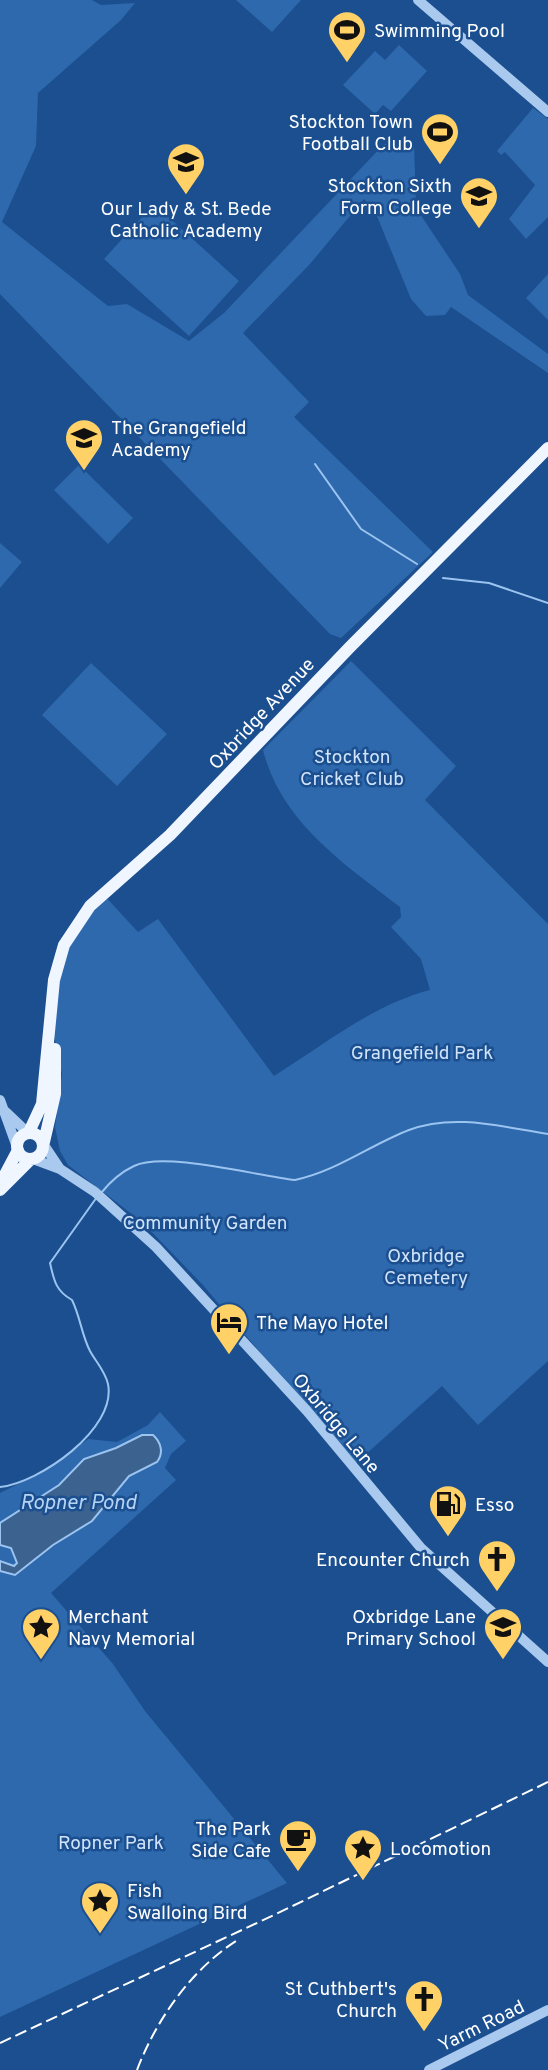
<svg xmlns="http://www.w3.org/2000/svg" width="548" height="2070" viewBox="0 0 548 2070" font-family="Overpass,sans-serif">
<rect width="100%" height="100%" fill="#1b4f8f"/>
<!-- green -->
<path fill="#2e69ad" d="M0,0H92L101,5L135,3L121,20L38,93L36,146L2,222L108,306L127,304L189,341L224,313L384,144H414L416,208L460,274L468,295L548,354V373L451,307L445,315L426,316L411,299L374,209L364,199L310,264L243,333L309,402L294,417L433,552L341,638L330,634L0,294Z
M236,0H301L272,32Z
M399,45L427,71L391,111L383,105L375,114L343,85L375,51L385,60Z
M533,108L548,119V217L526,239L509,219L535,185L505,152L501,155L497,151Z
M154,204L239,281L189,336L104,259Z
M548,274V320L526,298Z
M79,465L133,518L108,544L54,490Z
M0,543L22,562L0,588Z
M351,661L456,766L425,800L548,924V1361L478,1425L442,1386L355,1464L202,1284L141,1221L68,1165L60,1151L55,1127L62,1074L50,1016L64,945L103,894L138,932L158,919L274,1076C322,1046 374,1004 430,990L421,959L391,927L401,917L400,907C344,864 281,822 263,750Z
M91,663L167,734L117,786L42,715Z
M160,1412L186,1441L171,1454L165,1468L176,1480L51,1593L113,1664L145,1711L287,1883L0,2017V1493L48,1469L88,1439L117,1442L148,1425Z"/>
<!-- water -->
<path fill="#3c6290" stroke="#9cc4f0" stroke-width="2" d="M142,1435H153C161,1442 164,1453 157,1462L129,1476L92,1521L53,1545L15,1575L0,1571V1561L14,1566L17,1563L11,1548L0,1545V1523L59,1485L84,1459L116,1448Z"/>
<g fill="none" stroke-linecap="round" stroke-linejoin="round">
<!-- stream -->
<path stroke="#9cc4f0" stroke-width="2" d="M315,464L361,529L417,564
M443,578L489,583L548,603
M101,1193C110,1182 121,1172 134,1166C165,1151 257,1176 295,1180C337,1171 370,1145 409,1130C454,1113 502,1127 548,1134
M0,1487C39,1483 117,1429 108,1384C105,1371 96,1362 90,1351C82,1336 80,1316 72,1300C56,1291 54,1281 50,1263L97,1197"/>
<!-- minor -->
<path stroke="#a9c9ee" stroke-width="10" d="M418,0L548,112
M0,1100L17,1147
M6,1112L27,1132
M44,1145L60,1169
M33,1159L60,1169L95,1192L156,1247L307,1411L421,1548L548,1662
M429,2070L548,2010"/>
<!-- major -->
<path stroke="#f0f6ff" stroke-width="12" d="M29,1132L42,1104L54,980L64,945L90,906L170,835L350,647L548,448
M17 1146a13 13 0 1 1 26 0a13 13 0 1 1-26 0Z
M44,1142L55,1094V1049
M0,1184L18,1150
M0,1190L31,1159"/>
<!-- rail -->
<path stroke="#fff" stroke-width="2" stroke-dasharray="12 5" stroke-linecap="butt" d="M0,2043L274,1915L548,1782
M137,2070C156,2020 191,1970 236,1941"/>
</g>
<!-- icons -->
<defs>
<symbol id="stadium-pin" viewBox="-11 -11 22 30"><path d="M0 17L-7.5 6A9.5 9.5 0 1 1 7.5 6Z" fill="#ffd166" stroke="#1b4f8f"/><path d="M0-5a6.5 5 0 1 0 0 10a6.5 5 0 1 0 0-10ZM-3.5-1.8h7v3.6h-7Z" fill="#111"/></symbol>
<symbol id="school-pin" viewBox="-11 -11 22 30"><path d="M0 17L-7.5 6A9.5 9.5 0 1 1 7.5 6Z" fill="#ffd166" stroke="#1b4f8f"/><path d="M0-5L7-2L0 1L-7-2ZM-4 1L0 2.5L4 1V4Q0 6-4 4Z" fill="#111"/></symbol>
<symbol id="university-pin" viewBox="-11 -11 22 30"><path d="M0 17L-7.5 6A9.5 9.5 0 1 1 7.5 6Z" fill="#ffd166" stroke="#1b4f8f"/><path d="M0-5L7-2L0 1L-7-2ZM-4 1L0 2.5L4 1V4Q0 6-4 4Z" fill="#111"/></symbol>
<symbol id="hotel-pin" viewBox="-11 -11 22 30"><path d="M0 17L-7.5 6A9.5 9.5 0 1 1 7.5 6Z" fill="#ffd166" stroke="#1b4f8f"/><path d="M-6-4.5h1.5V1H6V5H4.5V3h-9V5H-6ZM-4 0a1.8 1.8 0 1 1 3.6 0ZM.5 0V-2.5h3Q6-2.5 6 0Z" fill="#111"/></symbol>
<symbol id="fuel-pin" viewBox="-11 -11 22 30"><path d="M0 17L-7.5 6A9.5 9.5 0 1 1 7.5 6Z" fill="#ffd166" stroke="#1b4f8f"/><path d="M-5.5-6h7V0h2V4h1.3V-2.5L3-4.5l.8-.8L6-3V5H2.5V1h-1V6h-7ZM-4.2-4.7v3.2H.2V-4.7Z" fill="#111"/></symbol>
<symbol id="church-pin" viewBox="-11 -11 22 30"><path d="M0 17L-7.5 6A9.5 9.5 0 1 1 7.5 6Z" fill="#ffd166" stroke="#1b4f8f"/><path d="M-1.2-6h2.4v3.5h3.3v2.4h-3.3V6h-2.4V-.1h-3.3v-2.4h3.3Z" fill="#111"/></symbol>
<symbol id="sight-pin" viewBox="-11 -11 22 30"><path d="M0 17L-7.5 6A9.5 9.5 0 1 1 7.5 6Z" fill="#ffd166" stroke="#1b4f8f"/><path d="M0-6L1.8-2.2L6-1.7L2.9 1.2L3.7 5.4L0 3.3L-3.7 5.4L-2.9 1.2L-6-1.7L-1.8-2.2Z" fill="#111"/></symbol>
<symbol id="cafe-pin" viewBox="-11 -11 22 30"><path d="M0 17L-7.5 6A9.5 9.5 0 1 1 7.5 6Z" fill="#ffd166" stroke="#1b4f8f"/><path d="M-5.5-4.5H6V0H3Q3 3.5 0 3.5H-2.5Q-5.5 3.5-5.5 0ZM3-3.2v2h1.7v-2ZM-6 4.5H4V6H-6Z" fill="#111"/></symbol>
</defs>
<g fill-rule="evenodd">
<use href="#stadium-pin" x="325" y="8" width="44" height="60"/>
<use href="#stadium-pin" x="418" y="110" width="44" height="60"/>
<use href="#school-pin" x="164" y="140" width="44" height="60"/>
<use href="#university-pin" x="457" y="174" width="44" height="60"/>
<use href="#school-pin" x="62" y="416" width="44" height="60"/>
<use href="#hotel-pin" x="207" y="1300" width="44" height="60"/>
<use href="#fuel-pin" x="426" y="1482" width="44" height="60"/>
<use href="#church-pin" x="475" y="1537" width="44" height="60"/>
<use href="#sight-pin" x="19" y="1605" width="44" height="60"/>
<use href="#school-pin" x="481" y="1605" width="44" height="60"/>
<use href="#cafe-pin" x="276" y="1817" width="44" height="60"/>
<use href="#sight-pin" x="341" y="1826" width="44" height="60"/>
<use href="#sight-pin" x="78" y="1879" width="44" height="60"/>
<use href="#church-pin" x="402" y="1977" width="44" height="60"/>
</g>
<g text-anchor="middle" stroke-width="5" stroke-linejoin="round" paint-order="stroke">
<!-- poi labels -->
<g font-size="19" fill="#fff" stroke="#1b4f8f" text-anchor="start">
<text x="374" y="37">Swimming Pool</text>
<text x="413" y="128" text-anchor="end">Stockton Town<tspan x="413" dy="22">Football Club</tspan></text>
<text x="452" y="192" text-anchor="end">Stockton Sixth<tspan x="452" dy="22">Form College</tspan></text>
<text x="186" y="215" text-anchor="middle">Our Lady &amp; St. Bede<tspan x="186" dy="22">Catholic Academy</tspan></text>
<text x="111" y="434">The Grangefield<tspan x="111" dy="22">Academy</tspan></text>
<text x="256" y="1329">The Mayo Hotel</text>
<text x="475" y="1511">Esso</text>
<text x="470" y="1566" text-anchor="end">Encounter Church</text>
<text x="68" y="1623">Merchant<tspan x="68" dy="22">Navy Memorial</tspan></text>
<text x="476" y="1623" text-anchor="end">Oxbridge Lane<tspan x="476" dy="22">Primary School</tspan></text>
<text x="271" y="1835" text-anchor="end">The Park<tspan x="271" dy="22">Side Cafe</tspan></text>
<text x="390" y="1855">Locomotion</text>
<text x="127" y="1897">Fish<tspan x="127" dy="22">Swalloing Bird</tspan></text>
<text x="397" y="1995" text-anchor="end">St Cuthbert's<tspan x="397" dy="22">Church</tspan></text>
</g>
<!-- street labels -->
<g font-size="19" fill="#fff" stroke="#1b4f8f">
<text transform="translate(261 713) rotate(-47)" y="7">Oxbridge Avenue</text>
<text transform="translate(337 1423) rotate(50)" y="7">Oxbridge Lane</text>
<text transform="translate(481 2025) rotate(-26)" y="7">Yarm Road</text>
</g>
<!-- park labels -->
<g font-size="19" fill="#cfe3fa" stroke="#1b4f8f">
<text x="352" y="763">Stockton<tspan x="352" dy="22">Cricket Club</tspan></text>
<text x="422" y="1059">Grangefield Park</text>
<text x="205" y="1229">Community Garden</text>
<text x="426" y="1262">Oxbridge<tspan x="426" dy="22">Cemetery</tspan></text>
<text x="111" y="1849">Ropner Park</text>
</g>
<!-- water labels -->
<g font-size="21" font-style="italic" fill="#b5d3f5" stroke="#1b4f8f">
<text x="78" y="1509">Ropner Pond</text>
</g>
</g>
</svg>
